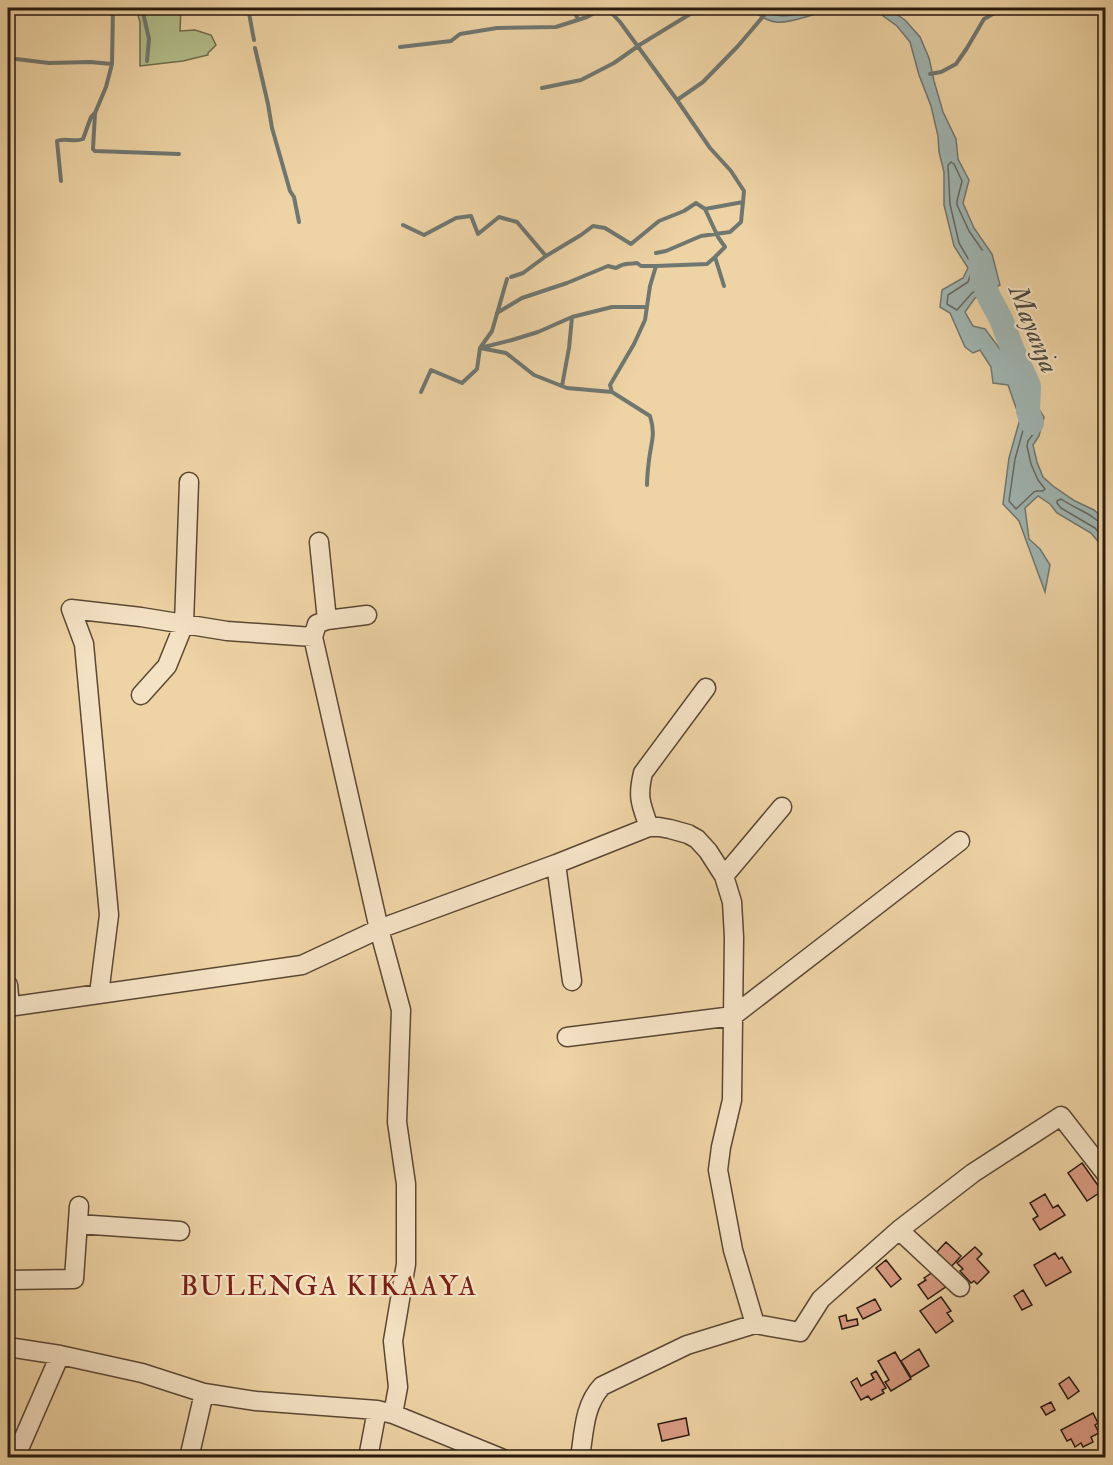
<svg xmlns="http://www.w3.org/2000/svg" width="1113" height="1465" viewBox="0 0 1113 1465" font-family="'IM FELL Double Pica',serif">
<rect width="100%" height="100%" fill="#eed3a4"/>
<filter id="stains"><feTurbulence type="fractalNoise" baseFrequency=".00333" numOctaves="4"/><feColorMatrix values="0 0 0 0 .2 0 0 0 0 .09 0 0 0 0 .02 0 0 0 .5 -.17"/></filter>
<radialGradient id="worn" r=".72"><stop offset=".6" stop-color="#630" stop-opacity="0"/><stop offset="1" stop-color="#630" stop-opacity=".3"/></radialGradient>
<!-- green -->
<path fill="#b2be8b" stroke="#6d6c4d" stroke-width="1.5" d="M136,8H181L180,31L195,30L211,35L216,45L208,53V55L183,61L140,66V22Z"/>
<!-- water -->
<path fill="#9fb5b2" stroke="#6f7771" stroke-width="1.5" d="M749,8H849C838,9 827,11 816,14C787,22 775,30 749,8Z
M861,8H887L905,20L920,37L929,58L934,81L943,112L956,139L958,159L969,180L963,203L974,228L992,254L1000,285L975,298L965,312L973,326L985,329L1009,361L1044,417L1039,436L1033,445L1037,462L1043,477L1053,486L1075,501L1094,510L1105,520V550L1091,533L1057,513L1050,504L1038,496L1025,508L1029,539L1040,549L1050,565L1045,592L1019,521L1003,504L1009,458L1020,419L1008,385L993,383L991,367L980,350L973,353L965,347L950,313L940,307L942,290L963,278L968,268L954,246L944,205V172L939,152L938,136L931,106L919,75L910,42L897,26L879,13Z"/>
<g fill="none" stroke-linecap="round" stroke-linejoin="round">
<!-- shore -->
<path stroke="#646860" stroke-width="1.5" d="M759,8C779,22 795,14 816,8
M951,162L954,164L962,181L957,201V205L969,231L987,257L992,280L991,283L972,293L957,310L947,304L948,295L968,282L973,267L959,243L950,204L948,165Z
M1023,398L1026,399L1037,418L1034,433L1028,441L1027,446L1031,464L1038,480L1045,489L1043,491H1037L1034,492L1016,509L1009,501L1015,459L1026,420L1020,401Z
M1106,524C1098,523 1095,518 1088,514C1079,509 1070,505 1061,499L1057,501V503L1061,508L1095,528L1106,541"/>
<!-- stream -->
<path stroke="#6f7771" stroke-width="4" d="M113,8L112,64L106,87L95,113L93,149L95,151L179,154
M142,8L149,39L147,61
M248,8L254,40
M572,8L578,19
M607,8L620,22L677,100
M400,47L451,41L460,34L497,28L556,27L587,17L603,8
M255,48L268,104L272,128L290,191L294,197L299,222
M8,58L49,63L90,62L112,64
M930,74L941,72L956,64L967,48L984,19L1003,8
M542,88L581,80L614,63L641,44L700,8
M61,181L57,141C65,137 73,143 83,139L91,117L95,113
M705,209L743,202L744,191L731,171L710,148L677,100L703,82L738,46L766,13
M403,225L424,235L456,218L471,216L478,234L499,217L517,222L546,256L581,235L593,226L605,228L631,244L659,221L684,211L696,203L705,209L718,237L725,247L715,257L724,286
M656,253L666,251L701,236L730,232L741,222L743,202
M511,277L523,273L546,256
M497,313L522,298L567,283L608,266L616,268C626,262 626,265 637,263L641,266H656L707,264L715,257
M562,386L569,348L572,317
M421,392L431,370L462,383L477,369L480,348L492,331L507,279
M612,392L567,388L534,375L506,353L480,348L512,340L538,332L572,317L612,307H647
M647,485C647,476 648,468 649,460C651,442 656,435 650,416L612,392L610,385L634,344L645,320L650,286L656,266"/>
<!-- river -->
<path stroke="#9fb5b2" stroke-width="24" d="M980,262L982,279L989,297L1001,319L1014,353L1029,386L1028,411L1032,423"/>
</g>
<!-- building -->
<path fill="#db9c84" stroke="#281a0f" stroke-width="1.5" d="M1082,1163L1102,1191L1087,1201L1068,1173Z
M1045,1194L1053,1208L1058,1205L1065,1215L1040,1230L1033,1219L1038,1216L1030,1203Z
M946,1242L961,1256L950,1268L935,1254Z
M975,1247L982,1254L977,1259L989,1272L977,1284L974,1281L971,1283L960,1271L963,1269L957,1263Z
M1055,1253L1059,1259L1062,1257L1071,1272L1046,1286L1034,1265Z
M886,1260L901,1279L891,1287L876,1268Z
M936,1270L947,1286L928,1299L918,1285L926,1280L924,1278Z
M1023,1290L1032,1305L1022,1310L1014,1296Z
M941,1297L951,1311L947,1313L953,1321L936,1333L920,1311Z
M875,1299L881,1310L863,1319L857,1308Z
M846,1315L847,1321L857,1319L858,1325L842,1329L839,1317Z
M919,1349L929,1366L911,1377L901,1361Z
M895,1352L911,1379L891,1391L885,1382L889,1380L878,1361Z
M876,1371L886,1388L882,1390L884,1393L871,1400L868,1396L861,1400L851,1382L857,1378L861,1386L874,1379L871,1374Z
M1069,1377L1079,1391L1068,1399L1059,1384Z
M1051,1402L1055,1410L1046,1415L1041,1407Z
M1093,1413L1098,1423L1095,1425L1099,1433L1091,1437L1093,1442L1083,1447L1081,1443L1075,1447L1071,1439L1067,1441L1061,1430Z
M686,1418L689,1435L662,1441L658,1424Z"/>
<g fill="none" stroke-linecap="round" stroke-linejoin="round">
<defs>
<path id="minor" d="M319,542L327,620
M367,615L327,620L317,624L313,637L379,929L401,1010L397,1122L406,1184V1264L393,1341L398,1387L393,1414
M141,695L167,666L184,624L189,482
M649,827C641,804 637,798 643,773L706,688
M556,864L572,981
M724,876L782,807
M8,985L10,1006
M99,994L109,915L84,644L71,609L141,617L227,631L313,637
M8,1007L302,965L379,929L556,864L649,827H659L670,829L688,834L697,839L708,851L724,876L732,902L734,937L732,1100L721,1147L718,1170L733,1250L755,1324
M567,1037L733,1016L960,841
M78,1224L180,1231
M899,1230L960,1287
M8,1280L74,1279L79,1206
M8,1347L60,1355L142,1373L204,1393L256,1401L377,1410L393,1414L501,1458
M15,1458L60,1355
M189,1458L204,1393
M368,1458L377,1410
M580,1458C584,1432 584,1405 602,1386L687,1345L755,1324L800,1332L821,1299L899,1230L973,1173L1061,1116L1106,1174"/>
</defs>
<!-- minor casing -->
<use href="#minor" stroke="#5a4834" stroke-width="21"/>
<!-- minor -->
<use href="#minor" stroke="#f4e2c4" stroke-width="18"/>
</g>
<g text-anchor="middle" stroke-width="4.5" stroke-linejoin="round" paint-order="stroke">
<!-- water labels -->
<g font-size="27" font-style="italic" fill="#4c4840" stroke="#f4e2c4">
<text transform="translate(1034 329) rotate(68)" y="9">Mayanja</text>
</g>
<!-- quarter labels -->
<g font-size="28" letter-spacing="1.5" fill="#7a1f14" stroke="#f4e2c4">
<text x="329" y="1295">BULENGA KIKAAYA</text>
</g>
</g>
<!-- margin -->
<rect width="1113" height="1465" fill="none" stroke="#eed3a4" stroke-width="30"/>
<rect x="9" y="9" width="1095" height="1447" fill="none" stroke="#281a0f" stroke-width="3"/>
<rect x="15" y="15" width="1083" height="1435" fill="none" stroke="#281a0f" stroke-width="1.5"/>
<rect width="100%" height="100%" filter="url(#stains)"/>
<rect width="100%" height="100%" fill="url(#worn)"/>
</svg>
